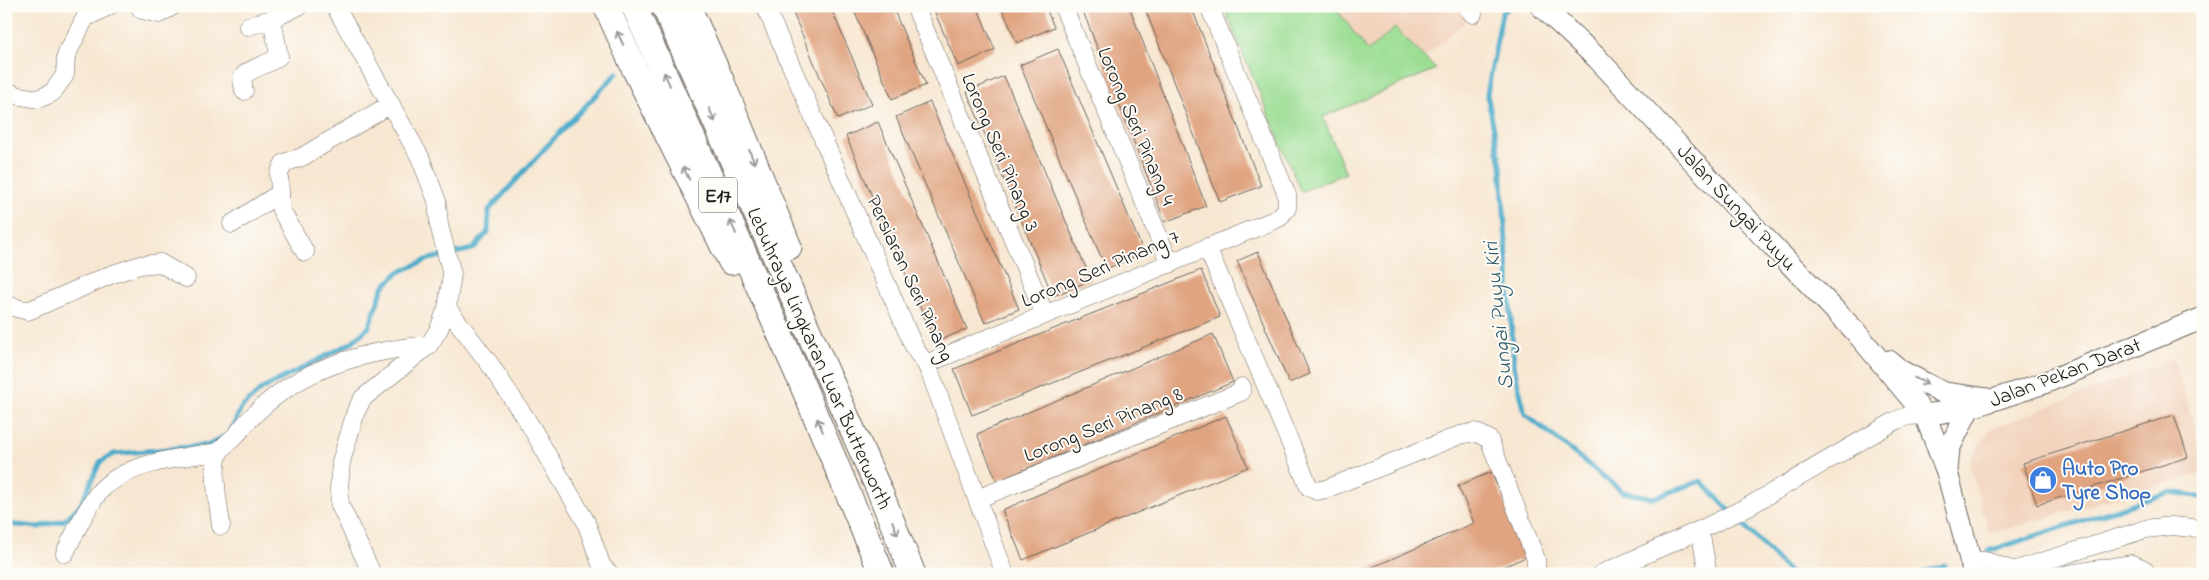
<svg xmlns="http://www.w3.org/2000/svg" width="2209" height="580" viewBox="0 0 2209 580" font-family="'Indie Flower',sans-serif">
<rect width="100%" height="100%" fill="#fdfcf7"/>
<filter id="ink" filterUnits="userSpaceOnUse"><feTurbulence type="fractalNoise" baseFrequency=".02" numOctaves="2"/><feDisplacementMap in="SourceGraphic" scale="10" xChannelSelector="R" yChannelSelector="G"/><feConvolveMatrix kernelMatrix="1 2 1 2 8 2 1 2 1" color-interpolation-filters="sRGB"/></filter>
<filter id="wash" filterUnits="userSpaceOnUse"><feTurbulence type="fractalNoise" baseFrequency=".0096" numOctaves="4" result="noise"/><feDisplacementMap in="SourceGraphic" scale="20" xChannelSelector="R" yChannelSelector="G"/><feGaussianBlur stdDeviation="1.12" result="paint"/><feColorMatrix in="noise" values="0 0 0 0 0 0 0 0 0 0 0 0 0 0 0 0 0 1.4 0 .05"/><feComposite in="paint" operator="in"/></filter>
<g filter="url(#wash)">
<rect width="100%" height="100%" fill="#f7e7d2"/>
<!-- built -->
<path fill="#f2d4be" d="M1334,6H1483L1424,58L1395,28L1369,51Z
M2174,358L2203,458V473L1989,534L1969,461L1991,429Z"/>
<!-- green -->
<path fill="#9dde95" stroke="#5c7d58" d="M1223,6H1334L1368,51L1395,28L1436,69L1323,117L1346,173L1301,192Z"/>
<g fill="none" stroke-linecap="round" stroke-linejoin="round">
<!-- stream -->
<path stroke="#4babca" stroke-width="5" d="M1511,6L1502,13L1487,94L1501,165L1514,366L1525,414L1623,492L1653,498L1701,481L1791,574
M231,431L241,408L262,389L351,343L369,327L383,287L399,272L429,259L473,249L488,232L489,210L547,146L617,73
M6,524L38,527L65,520L81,504L100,462L114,454L209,445L223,437
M1989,551L2170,492L2203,497
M1919,574L1945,565"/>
</g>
<g id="blocks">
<!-- building -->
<path fill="#e0a481" d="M790,6H830L872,104L838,119Z
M852,6H892L926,85L892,99Z
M932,6H977L995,50L958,66Z
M1001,6H1045L1054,27L1017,43Z
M1081,6H1129L1206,206L1165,222Z
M1144,6H1191L1261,186L1220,202Z
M1058,49L1144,253L1106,269L1020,65Z
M1004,76L1091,280L1053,296L967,92Z
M930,102L1019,309L985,323L896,117Z
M878,122L967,329L935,342L846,136Z
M1258,252L1310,374L1289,383L1237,261Z
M1201,270L1220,317L972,415L954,369Z
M1213,334L1233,382L997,481L977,434Z
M2174,415L2188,457L2037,505L2023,463Z
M1226,416L1248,467L1023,560L1002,510Z
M1491,472L1528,556L1487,574H1357L1474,523L1458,486Z"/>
</g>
</g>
<g filter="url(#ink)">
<use href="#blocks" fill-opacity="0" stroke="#69635c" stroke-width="1"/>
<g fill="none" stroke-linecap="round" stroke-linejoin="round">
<defs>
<path id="minor" d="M139,6L142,10L159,14L173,6
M335,6L420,157L437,201L439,225L452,274L447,308L439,329L429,345L363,398L356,411L341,462L339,489L340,505L372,574
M765,6L915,349L926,364L931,375L1005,574
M915,6L1045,315
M1063,6L1170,264
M1466,6L1473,14
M248,26L272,19L299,6
M6,90L15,95L38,99L52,93L65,75L66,56L85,18L109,6
M244,91L242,78C249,67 268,66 279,56L272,19
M232,224L280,193
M1207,247L1309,487L1317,491L1326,489L1460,435L1475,432L1489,439L1536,559V571L1531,574
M305,252L281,210L279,174L284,163L302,157L391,104
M6,305L28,311L110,275L140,265L160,263L186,278
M447,308L489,363L530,425L586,522L602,567L610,574
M926,364L1279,218L1287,208V195L1209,6
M977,499L1241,392L1242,387
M221,526C219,506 211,472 219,453C222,446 232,440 237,434C286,372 353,352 429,345
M1700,530L1708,574
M65,553C73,536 89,502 102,489C130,462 182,457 219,452
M1971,562C1991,557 1997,569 2016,570L2146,529L2172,526L2203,529
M1601,574L1700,530L1749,506L1895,421L1908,416L1925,415
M2069,574L2132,564L2144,569L2146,574"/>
<path id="major" d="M1541,6L1597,58L1760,233L1855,331L1925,415L1947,472L1974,574
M1889,361L1901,371L1944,393L1987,399
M1925,415L1969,408L2044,383L2203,318
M1947,470L1949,449L1969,408"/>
<path id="highway" d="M606,6L635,70L731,262
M634,6L802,384L882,574
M664,6L880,492L913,574
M688,6L721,80L789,247"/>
</defs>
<!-- minor casing -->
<use href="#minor" stroke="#69635c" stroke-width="19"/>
<!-- major casing -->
<use href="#major" stroke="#69635c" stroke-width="23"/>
<!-- highway casing -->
<use href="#highway" stroke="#69635c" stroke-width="27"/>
<!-- minor -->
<use href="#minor" stroke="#fff" stroke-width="18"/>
<!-- major -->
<use href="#major" stroke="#fff" stroke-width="21"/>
<!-- highway -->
<use href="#highway" stroke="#fff" stroke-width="25"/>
</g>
<!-- one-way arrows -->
<defs><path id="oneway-shaft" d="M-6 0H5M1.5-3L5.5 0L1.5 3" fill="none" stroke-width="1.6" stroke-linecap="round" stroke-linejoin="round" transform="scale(1.25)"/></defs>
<g stroke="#999">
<use href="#oneway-shaft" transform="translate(620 38) rotate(-115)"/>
<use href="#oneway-shaft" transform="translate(667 79) rotate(-114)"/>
<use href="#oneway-shaft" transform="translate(712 115) rotate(66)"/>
<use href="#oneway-shaft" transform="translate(752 157) rotate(68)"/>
<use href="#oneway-shaft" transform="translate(686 173) rotate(-116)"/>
<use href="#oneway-shaft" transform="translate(733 227) rotate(-114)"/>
<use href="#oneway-shaft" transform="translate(1921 381) rotate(26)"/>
<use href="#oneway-shaft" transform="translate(820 425) rotate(-113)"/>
<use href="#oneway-shaft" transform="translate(895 528) rotate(68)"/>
</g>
</g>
<!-- icons -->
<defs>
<symbol id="shop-disc" viewBox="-11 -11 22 22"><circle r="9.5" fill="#3f7fe0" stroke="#fdfcf7"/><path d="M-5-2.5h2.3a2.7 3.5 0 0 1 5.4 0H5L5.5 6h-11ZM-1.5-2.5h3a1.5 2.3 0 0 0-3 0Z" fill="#fff"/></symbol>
</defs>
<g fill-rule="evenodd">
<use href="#shop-disc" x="2027" y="464" width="32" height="32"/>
</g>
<g text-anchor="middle" stroke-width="4" stroke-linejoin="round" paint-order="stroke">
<!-- shield labels -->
<rect fill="#fdfcf7" stroke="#605f5e" stroke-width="1" x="699" y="177.5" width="38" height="35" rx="4"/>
<g font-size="20" font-weight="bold" fill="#1c1c1c">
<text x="718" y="202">E17</text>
</g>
<!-- street labels -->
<g font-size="21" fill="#1c1c1c" stroke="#fdfcf7">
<text transform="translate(1137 126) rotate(67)" y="7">Lorong Seri Pinang 4</text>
<text transform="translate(1001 152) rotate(67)" y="7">Lorong Seri Pinang 3</text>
<text transform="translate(1737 207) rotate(47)" y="7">Jalan Sungai Puyu</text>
<text transform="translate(1100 268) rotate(-23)" y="7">Lorong Seri Pinang 7</text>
<text transform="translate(911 278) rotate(65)" y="7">Persiaran Seri Pinang</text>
<text transform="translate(820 358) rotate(66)" y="7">Lebuhraya Lingkaran Luar Butterworth</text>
<text transform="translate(2065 372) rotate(-21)" y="7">Jalan Pekan Darat</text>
<text transform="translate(1103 424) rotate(-22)" y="7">Lorong Seri Pinang 8</text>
</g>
<!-- shop labels -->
<g font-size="21" font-weight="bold" fill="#366cbe" stroke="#fdfcf7" text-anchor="start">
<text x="2062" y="475">Auto Pro<tspan x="2062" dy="24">Tyre Shop</tspan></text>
</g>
<!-- water labels -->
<g font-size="22" font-style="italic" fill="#315c6a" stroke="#fdfcf7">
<text transform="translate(1497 316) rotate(-96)" y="8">Sungai Puyu Kiri</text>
</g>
</g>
<!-- margin -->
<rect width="2209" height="580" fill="none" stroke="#fdfcf7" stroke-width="25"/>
</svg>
